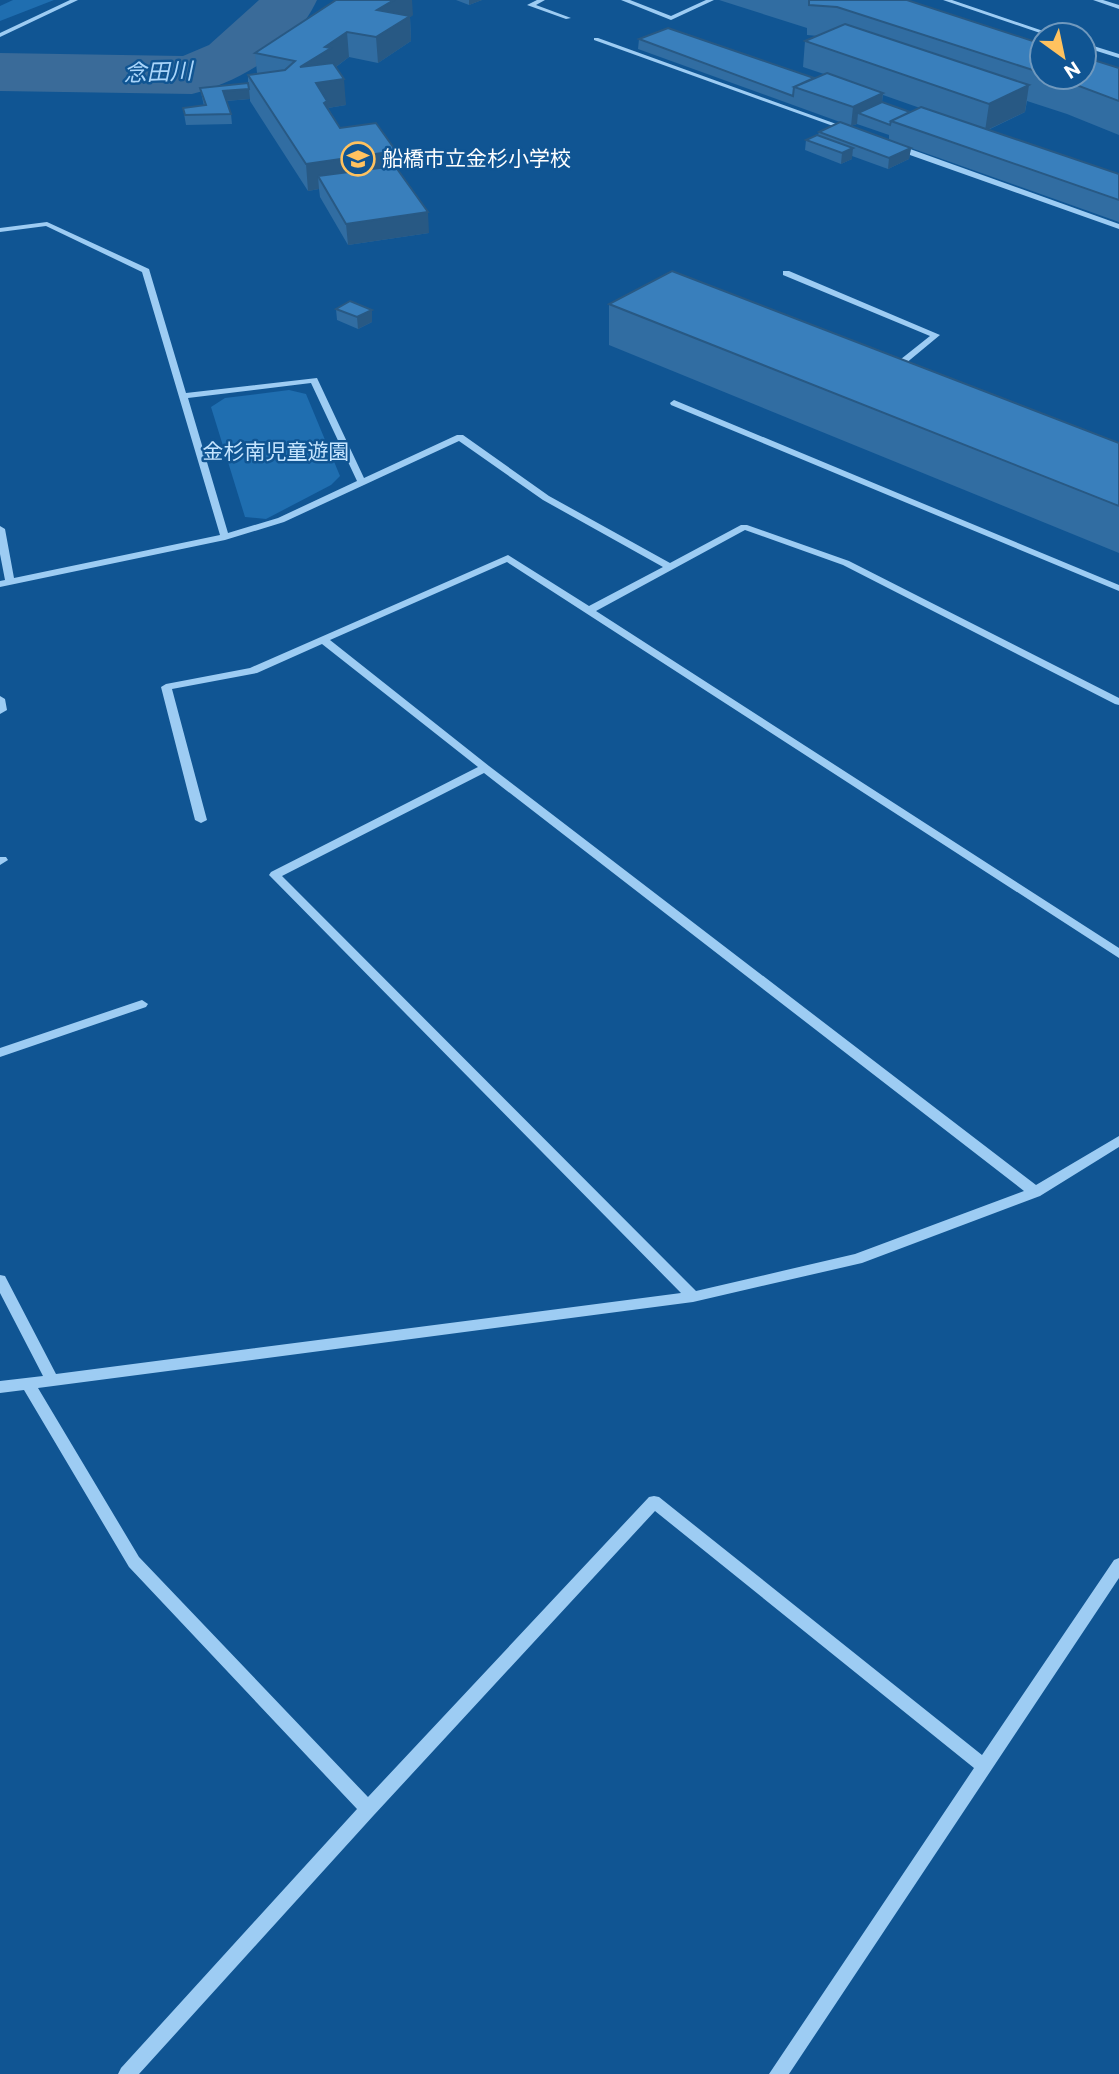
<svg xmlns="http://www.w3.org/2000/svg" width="1119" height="2074" viewBox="0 0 1119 2074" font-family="Commissioner,'Noto Sans JP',sans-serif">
<rect width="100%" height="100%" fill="#105593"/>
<!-- green -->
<path fill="#1f6eb0" d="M13,0H54L0,21V6Z
M289,390L306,394L340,476L331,485L266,519L245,517L211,407L225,398Z"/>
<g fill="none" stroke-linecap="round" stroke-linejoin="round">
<!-- river -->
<path fill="#3a6b99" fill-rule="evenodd" d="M259,0H317C294,49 243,81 192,94L0,91V53L183,56L209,45Z"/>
<!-- minor -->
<path fill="#9dccf3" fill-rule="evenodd" d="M70,0H78L0,37V33Z
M537,0H545L536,5L571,18L566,19L527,5Z
M621,0H630L671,16L706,0H714L671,20Z
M943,0H952L1055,35H1046Z
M1093,0H1103L1119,5V9Z
M594,38H598L853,130L847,131L594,40Z
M1084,43L1119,54V58L1084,47Z
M893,145H899L1119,224V229L893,149Z
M47,222L149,269L186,393L317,378L364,478L457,435H463L549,496L670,563L741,525H747L849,561L1119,698V705L1115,704L843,565L745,530L596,611L1119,948V958L507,562L330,640L489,766L1036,1185L1119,1136V1147L1040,1196L862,1263L693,1302L38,1388L139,1557L368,1797L649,1497L654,1496L659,1497L982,1755L1114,1560L1119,1558V1578L789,2074H769L974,1768L655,1511L374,1815L139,2074H118L121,2068L357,1809L129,1567L24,1390L0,1393V1381L43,1376L0,1293V1275L5,1276L56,1374L681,1293L269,875L271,872L478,767L322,644L257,673L172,689L207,820L201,823L195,820L161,687L166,684L250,668L508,555L589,606L663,567L543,500L459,441L284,522L225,540L0,587V581L5,580L0,554V526L5,529L14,578L220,535L142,272L46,226L0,232V228ZM311,383L357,481L278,518L228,533L188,398ZM484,773L1024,1191L855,1254L696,1291L282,876Z
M783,271H789L940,335L905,364L909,367L908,369L896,367V363L930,336L783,275Z
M674,400L1119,585V591L671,405L670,403Z
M0,696L5,699L7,710L0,714Z
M0,857H6L8,860L0,865Z
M142,1000L148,1004L146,1007L0,1057V1048Z"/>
</g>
<!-- wall -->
<path fill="#316da2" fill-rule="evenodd" d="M456,0H482L469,5Z
M719,0H907L1042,44V77H1084L1119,68V135L1067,114L1027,101L1025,112L988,130L1119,174V222L911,148L909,159L888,169L852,156V159L841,164L805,150L806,140L818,135L819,132L840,122L638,49L639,39L814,78L824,74L803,67L805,41L818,36L807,35V28ZM883,95L920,108L910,112L882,102ZM857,124L889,135V140L851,126Z
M413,15L410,17L411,41L378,63L349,57L336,67L346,105L328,108L340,128L397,169L429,233L348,245L320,197L319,189L308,191L250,101V99L226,101L231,114L232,124L186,125L183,108L204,106L200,88L248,83V75L257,73L255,53Z
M609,304L1119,443V553L609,345Z
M336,309L372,310V322L358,329L337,320Z"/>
<!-- shaded-wall -->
<path fill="#285984" d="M394,0H412L413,15L410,17L411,41L378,63L376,37L377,10Z
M469,0H482L469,5Z
M347,32L349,57L333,69L344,79L346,105L328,108L329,127L300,67L325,47Z
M1029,85L1025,112L985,131L989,104Z
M249,89L250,99L224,101L223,91Z
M883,93L881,112L858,113L857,124L851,126L853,107Z
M853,148L852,159L841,164L842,153Z
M911,148L909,159L888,169L889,158Z
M396,151L398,178L318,176L319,189L308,191L306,164Z
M428,212L429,233L348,245L346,224Z
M372,310V322L358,329L357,317Z"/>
<!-- building -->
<path fill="#397fbc" stroke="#285984" stroke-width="2" d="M336,0H394L377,10L410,16L376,37L347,32L325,47L331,48L300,67L333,63L344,79L316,83L327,101L324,103L340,128L376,123L396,151L306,164L248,75L285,70L295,61L255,53Z
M809,0H907L1042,44V73L837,7L809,5Z
M845,24L1029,85L989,104L805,41Z
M668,28L814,78L794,87L793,96L639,39Z
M1084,57L1119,68V101L1055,77H1084Z
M827,73L883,93L853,107L794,87Z
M248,83L249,89L223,91L231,114L185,115L183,108L206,105L200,88Z
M882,102L910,112L891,121L890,125L858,113Z
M921,107L1119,174V200L891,121Z
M840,122L911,148L889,158L819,132Z
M817,135L853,148L842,153L806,140Z
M395,166L428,212L346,224L318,176Z
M672,271L1119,443V506L609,304Z
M350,301L372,310L357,317L336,309Z"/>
<!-- icons -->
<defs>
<symbol id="school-ring" viewBox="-11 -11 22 22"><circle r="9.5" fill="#105593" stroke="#ffc25f" stroke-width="1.5"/><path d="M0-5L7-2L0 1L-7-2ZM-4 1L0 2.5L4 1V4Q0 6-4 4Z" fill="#ffc25f"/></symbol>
</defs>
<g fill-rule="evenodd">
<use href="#school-ring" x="339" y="140" width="38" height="38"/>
</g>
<g text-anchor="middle" stroke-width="5" stroke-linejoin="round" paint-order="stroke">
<!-- far-poi labels -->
<g font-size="21" fill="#fff" stroke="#105593" text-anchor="start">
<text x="382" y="166">船橋市立金杉小学校</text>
</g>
<!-- far-park labels -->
<g font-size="21" fill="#c5e4fe" stroke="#105593">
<text x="276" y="459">金杉南児童遊園</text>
</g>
<!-- far-water labels -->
<g font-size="23" font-style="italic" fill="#a9d5fa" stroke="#105593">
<text transform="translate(158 72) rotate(-2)" y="8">念田川</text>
</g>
</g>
<!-- north arrow -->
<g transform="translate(1063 56) rotate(147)"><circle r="33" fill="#105593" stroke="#7099be" stroke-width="2"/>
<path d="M0-5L12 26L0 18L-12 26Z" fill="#ffc25f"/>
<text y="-10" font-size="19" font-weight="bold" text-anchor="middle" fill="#ffffff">N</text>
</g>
</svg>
